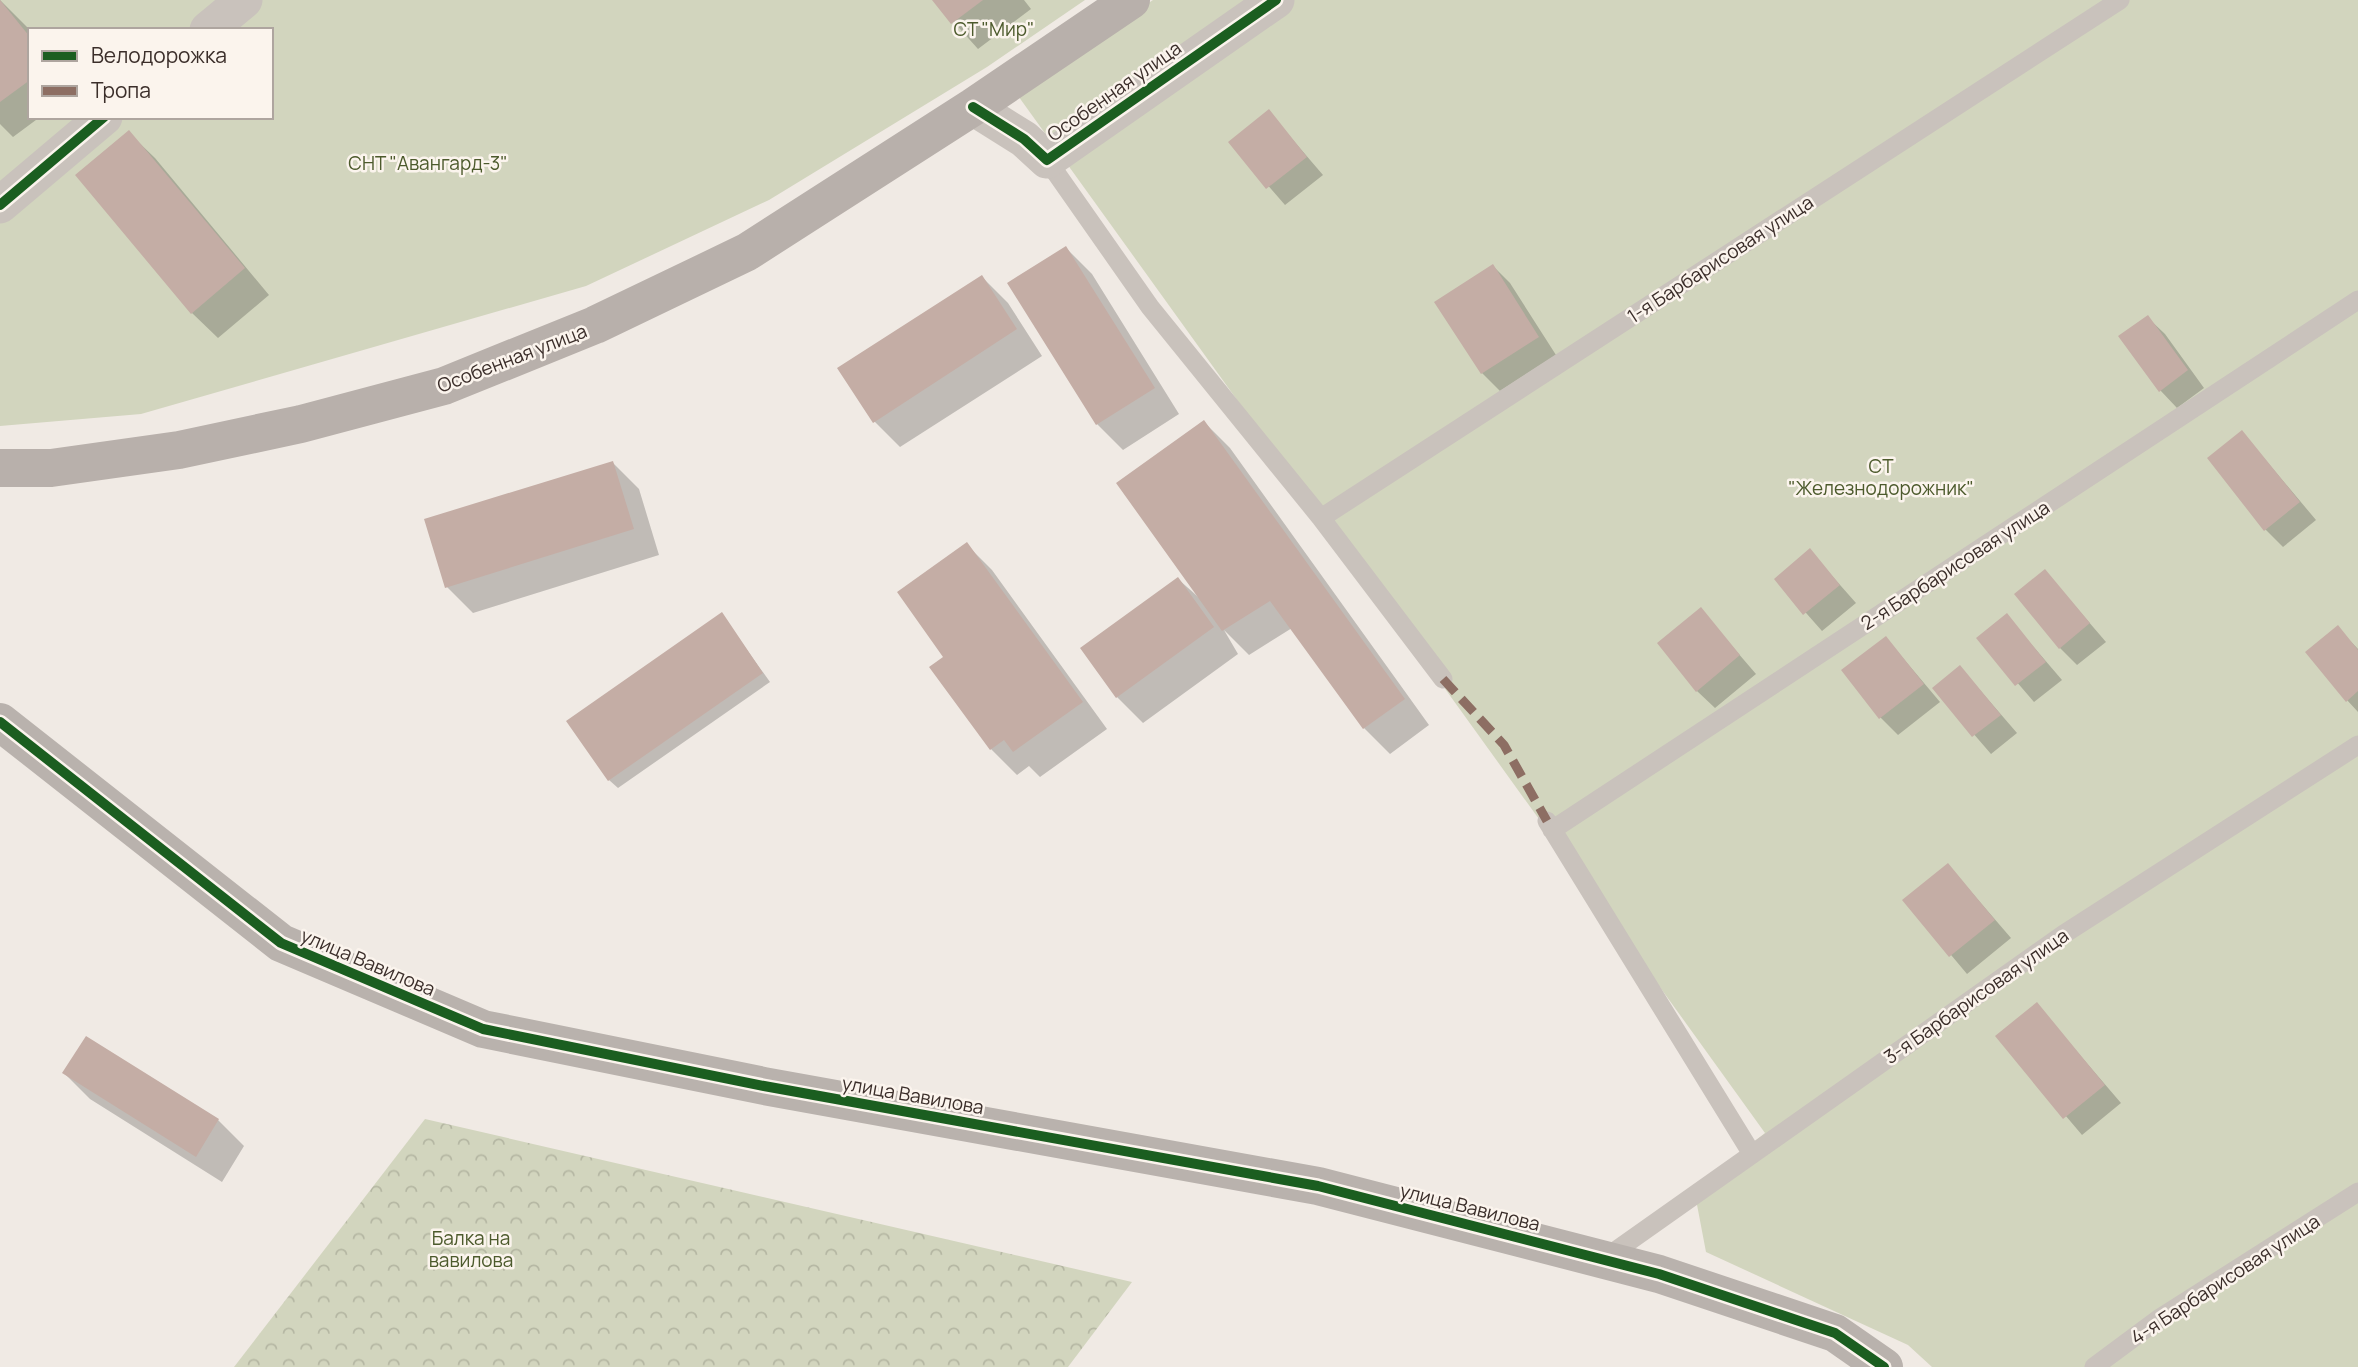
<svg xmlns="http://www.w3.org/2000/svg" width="2358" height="1367" viewBox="0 0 2358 1367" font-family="Manrope,sans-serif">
<defs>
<pattern id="forest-crowns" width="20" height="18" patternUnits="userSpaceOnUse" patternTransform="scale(1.75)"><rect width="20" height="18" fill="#d2d5be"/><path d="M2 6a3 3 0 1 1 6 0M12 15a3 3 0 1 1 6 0" fill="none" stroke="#b5b7a3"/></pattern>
</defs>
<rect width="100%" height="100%" fill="#f0eae4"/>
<!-- forest -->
<path fill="url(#forest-crowns)" d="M425,1119L1132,1282L1068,1367H234Z"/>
<!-- green -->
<path fill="#d2d5be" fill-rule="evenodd" d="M0,0H1085L987,67L769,200L586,286L141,414L0,426ZM30,30H271V117H30Z
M1153,0H2358V1367H1932L1908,1345L1706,1252L1694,1189L1765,1133L1016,93Z"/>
<!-- shadow -->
<path fill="#0003" d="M0,0L30,30V117H40L13,137L0,124Z
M934,0H1024L1031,9L978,49Z
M1268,111L1323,175L1285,205L1230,142Z
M129,133L155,158L269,295L218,338L192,313Z
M1066,248L1092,274L1179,414L1123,450L1097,424Z
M1493,266L1510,283L1556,355L1500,391L1482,373L1436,302Z
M982,277L1008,303L1042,356L900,447L874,421Z
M2147,317L2165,334L2204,388L2177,408L2160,390Z
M1204,422L1230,448L1429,725L1390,754L1364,728L1292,628L1249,655L1224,630L1238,654L1143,723L1117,697L1178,579L1205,603Z
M2242,432L2316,520L2283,547L2265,529Z
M613,463L639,489L659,555L473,613L447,587Z
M966,544L992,570L1107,729L1040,777L1029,766L1017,775L991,749Z
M1810,551L1856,603L1822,631L1776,579Z
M2045,571L2106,642L2077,665L2060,648Z
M1701,610L1756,674L1715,708L1697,691Z
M722,615L770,682L618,788L609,780Z
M2007,616L2062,680L2034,702L1979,638Z
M2337,627L2358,649V712L2347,700Z
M1886,638L1940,702L1898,735L1880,717Z
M1960,667L2017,733L1991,754L1934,688Z
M1948,865L2011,938L1967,974L1905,900Z
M2036,1004L2121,1103L2082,1135L1998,1036Z
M64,1073L218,1120L244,1146L222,1182L90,1099Z"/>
<!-- building -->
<path fill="#c4ada5" d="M0,0L30,37V80L0,102Z
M932,0H983L951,24Z
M1269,109L1307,157L1266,189L1228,142Z
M129,130L245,268L191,314L75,175Z
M1066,246L1155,388L1096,425L1007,283Z
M1493,264L1539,337L1481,374L1434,302Z
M982,275L1017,329L873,423L837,368Z
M2148,315L2188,370L2159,392L2118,336Z
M1204,420L1405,699L1363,729L1270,601L1222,631L1116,483Z
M2242,430L2300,502L2264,531L2207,458Z
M613,461L634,529L445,588L424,519Z
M967,542L1083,702L1013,752L1004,740L990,750L929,667L943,657L897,592Z
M1810,548L1840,585L1803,615L1774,579Z
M2045,569L2090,623L2059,649L2014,594Z
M1178,577L1214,627L1116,698L1080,648Z
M1701,607L1740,655L1696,692L1657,643Z
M722,612L763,673L608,781L566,721Z
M2007,613L2046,662L2015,686L1976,638Z
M2338,625L2358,650V691L2346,702L2305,652Z
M1886,636L1924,684L1879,719L1841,670Z
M1960,665L2001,715L1972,737L1932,688Z
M1948,863L1995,920L1949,957L1902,900Z
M2037,1002L2105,1085L2063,1119L1995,1036Z
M86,1036L219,1119L196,1157L62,1073Z"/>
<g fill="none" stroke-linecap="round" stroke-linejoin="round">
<!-- lane -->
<path stroke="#c9c2bc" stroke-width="19" d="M1047,160L1150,307L1321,518L1443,679
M1321,518L2120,0
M1547,821L1752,1154
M1552,830L2358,300
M1604,1259L2064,934L2358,745
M2094,1367L2160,1318L2358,1192"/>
<!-- street -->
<path stroke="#c9c2bc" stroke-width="37" d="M208,30L244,0
M973,107L1024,139L1047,160L1276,0
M0,205L104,117"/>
<!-- secondary -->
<path stroke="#b9b2ad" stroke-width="38" d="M0,722L281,943L483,1029L764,1086L1318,1186L1659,1274L1835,1333L1884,1367"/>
<!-- primary -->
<path stroke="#b8b0ab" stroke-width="38" d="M0,468H51L179,450L301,424L444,386L595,325L747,252L973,107L1131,0"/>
<!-- quiet -->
<path stroke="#8d6e63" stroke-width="9" stroke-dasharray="18 9" stroke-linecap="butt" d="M1443,679L1504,745L1547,821"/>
<defs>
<path id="cycleway" d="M973,107L1024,139L1047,160L1276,0
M0,205L104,117
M0,722L281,943L483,1029L764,1086L1318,1186L1659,1274L1835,1333L1884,1367"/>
</defs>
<!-- cycleway casing -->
<use href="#cycleway" stroke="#fbf4ed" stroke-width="15"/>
<!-- cycleway -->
<use href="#cycleway" stroke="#1b5e20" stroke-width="10"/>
</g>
<g text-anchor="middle" stroke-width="5" stroke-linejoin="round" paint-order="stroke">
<!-- park labels -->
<g font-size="19" fill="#4c5a2c" stroke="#fbf4ed">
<text x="994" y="36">СТ "Мир"</text>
<text x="428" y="170">СНТ "Авангард-3"</text>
<text x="1881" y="473">СТ<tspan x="1881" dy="22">"Железнодорожник"</tspan></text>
<text x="471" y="1245">Балка на<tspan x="471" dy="22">вавилова</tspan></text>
</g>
<!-- street labels -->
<g font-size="19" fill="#3b2e2a" stroke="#fbf4ed">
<text transform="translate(1114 91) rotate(-35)" y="7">Особенная улица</text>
<text transform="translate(1720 259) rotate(-33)" y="7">1-я Барбарисовая улица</text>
<text transform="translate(512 358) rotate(-21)" y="7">Особенная улица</text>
<text transform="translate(1955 565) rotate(-33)" y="7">2-я Барбарисовая улица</text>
<text transform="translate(368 962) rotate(23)" y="7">улица Вавилова</text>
<text transform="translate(1976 996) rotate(-35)" y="7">3-я Барбарисовая улица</text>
<text transform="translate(913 1095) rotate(10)" y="7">улица Вавилова</text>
<text transform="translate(1470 1207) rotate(14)" y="7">улица Вавилова</text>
<text transform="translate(2225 1279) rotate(-33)" y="7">4-я Барбарисовая улица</text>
</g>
</g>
<!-- legend -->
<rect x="28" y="28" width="245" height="91" fill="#fbf4ed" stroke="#aea59f" stroke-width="2"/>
<rect x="42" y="51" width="35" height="10" fill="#1b5e20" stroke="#aea59f" stroke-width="2"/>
<text x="91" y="63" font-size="21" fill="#3b2e2a">Велодорожка</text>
<rect x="42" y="86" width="35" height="10" fill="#8d6e63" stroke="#aea59f" stroke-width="2"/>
<text x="91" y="98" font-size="21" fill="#3b2e2a">Тропа</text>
</svg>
